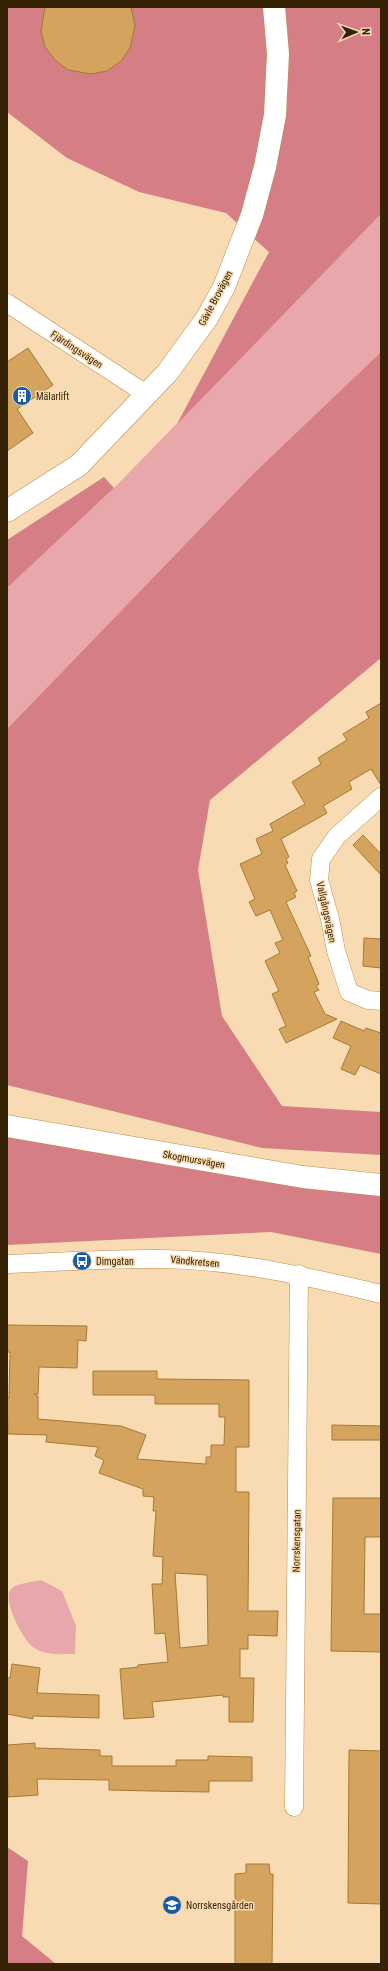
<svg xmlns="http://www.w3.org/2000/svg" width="388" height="1971" viewBox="0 0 388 1971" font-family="'Roboto Condensed',sans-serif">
<rect width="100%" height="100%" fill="#f9dbb3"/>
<!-- green -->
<path fill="#e8a7ab" d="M381,214V352L255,472L7,729V588L114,488Z
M41,1580L62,1591L76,1626L75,1654C62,1654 44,1656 33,1647C23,1640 0,1597 12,1588C19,1583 33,1582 41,1580Z"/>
<!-- forest -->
<path fill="#d57e85" d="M7,7H381V214L177,424L269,252L226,213L139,192L67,158L7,112Z
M381,352V658L210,800L198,870L222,1016L282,1106L381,1112V1155L262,1148L7,1085V729L255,472Z
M104,477L114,488L7,588V540Z
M7,1134L381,1193V1254L271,1232L7,1245Z
M7,1847L28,1861L22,1936L56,1964H7Z"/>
<!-- building -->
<path fill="#d4a45e" stroke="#a67831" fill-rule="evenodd" d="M45,7H131L135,26L130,48L121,61L107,71L91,74L68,70L55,60L45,47L41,31Z
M28,348L53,385L17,409L33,433L7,451V362Z
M381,703V785L371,769L349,782L352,789L323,806L327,813L281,839L289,857L286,859L288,863L285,865L297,891L294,893L296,897L286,902L311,956L308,957L319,984L316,986L319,990L314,992L325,1014L337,1019L286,1043L279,1029L286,1026L272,994L279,991L265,961L280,953L275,943L283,940L270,910L256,916L249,902L255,899L240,864L262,854L256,839L273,831L270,824L305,804L292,782L321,764L318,758L347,740L343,734L369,718L366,712Z
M363,835L381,854V875L353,845Z
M364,938L381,939V968L363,966Z
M341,1021L364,1031L366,1028L381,1033V1074L360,1065L355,1075L341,1069L351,1046L333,1038Z
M7,1325L87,1326L86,1341L78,1340L77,1368L39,1367L38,1394H34L38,1396V1419L121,1426L146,1435L137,1459L206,1464V1457H211V1445H224L225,1417H219V1404H155V1395H93V1371H157V1379L249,1380V1447H236V1492H249L248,1611H278L277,1636L248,1635V1649H240V1678H254L253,1722H229V1697H223V1695L152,1702L154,1717L124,1719L120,1669L138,1667V1665L168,1662L165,1633L155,1634L152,1584H162L163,1557L153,1556L156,1511H153L154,1497L143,1496V1489L99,1473L104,1460L95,1456L98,1447L46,1442L47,1435L8,1434L7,1398H9L10,1352H7ZM175,1573L207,1575L208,1645L180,1648Z
M332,1425L381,1426V1440H332Z
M333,1498H381V1537H365L364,1614H381V1652L331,1651Z
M12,1664L40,1668L37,1693L99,1695V1718L33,1716V1719L7,1714V1678H10Z
M35,1743V1748L100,1750V1756H112V1766H176V1760H208V1756L252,1757V1781H209V1792L150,1791L109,1790V1780L37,1779L38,1795L8,1797L7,1745Z
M349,1750L381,1751V1904L348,1903Z
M246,1864H269L270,1874H273L272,1964H235V1874L246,1873Z"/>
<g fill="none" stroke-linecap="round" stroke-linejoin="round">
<defs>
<path id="minor" d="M7,303L146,394
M381,797L337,836L321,859L319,880L330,919L336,951L349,992L368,1000L381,1001
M7,1264C59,1262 110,1258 162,1259C236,1260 309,1277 381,1294
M294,1807L299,1274"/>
<path id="tertiary" d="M7,511L79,465L167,373L207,318L224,287L252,215L265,167L275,115L278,54L274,7
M7,1126L303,1177L381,1185"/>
</defs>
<!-- minor casing -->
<use href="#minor" stroke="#bd8e48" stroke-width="19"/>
<!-- tertiary casing -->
<use href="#tertiary" stroke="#bd8e48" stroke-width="23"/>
<!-- minor -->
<use href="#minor" stroke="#fff" stroke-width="18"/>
<!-- tertiary -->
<use href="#tertiary" stroke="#fff" stroke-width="22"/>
</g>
<!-- icons -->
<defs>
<symbol id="building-disc" viewBox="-11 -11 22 22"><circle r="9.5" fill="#145bab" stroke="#f9dbb3"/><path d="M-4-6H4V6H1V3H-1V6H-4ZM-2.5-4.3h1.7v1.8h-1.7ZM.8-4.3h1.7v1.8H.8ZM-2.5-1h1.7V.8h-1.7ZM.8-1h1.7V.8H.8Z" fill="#fff"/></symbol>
<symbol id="bus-disc" viewBox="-11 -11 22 22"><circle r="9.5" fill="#145bab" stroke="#f9dbb3"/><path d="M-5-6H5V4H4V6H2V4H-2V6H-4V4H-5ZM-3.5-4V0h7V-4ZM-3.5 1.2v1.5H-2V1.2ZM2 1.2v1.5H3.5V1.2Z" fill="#fff"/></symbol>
<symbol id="school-disc" viewBox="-11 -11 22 22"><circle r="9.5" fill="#145bab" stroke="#f9dbb3"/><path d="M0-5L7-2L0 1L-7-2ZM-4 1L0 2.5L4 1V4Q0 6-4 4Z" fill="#fff"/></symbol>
</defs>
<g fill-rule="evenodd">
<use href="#building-disc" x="11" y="385" width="22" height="22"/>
<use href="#bus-disc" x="71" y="1250" width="22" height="22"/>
<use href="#school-disc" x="161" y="1894" width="22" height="22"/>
</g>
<g text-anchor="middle" stroke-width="3" stroke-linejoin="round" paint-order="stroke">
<!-- street labels -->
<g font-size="10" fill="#362305" stroke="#f9dbb3">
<text transform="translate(215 298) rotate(-62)" y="4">Gävle Brovägen</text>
<text transform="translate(77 349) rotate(33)" y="4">Fjärdingsvägen</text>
<text transform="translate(327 912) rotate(78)" y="4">Vallgångsvägen</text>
<text transform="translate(194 1159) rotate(10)" y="4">Skogmursvägen</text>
<text transform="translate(195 1261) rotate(5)" y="4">Vändkretsen</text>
<text transform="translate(296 1541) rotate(-89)" y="4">Norrskensgatan</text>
</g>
<!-- poi labels -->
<g font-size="10" fill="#362305" stroke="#f9dbb3" text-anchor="start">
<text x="36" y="400">Mälarlift</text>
<text x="96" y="1265">Dimgatan</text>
<text x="186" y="1909">Norrskensgården</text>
</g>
</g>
<!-- border -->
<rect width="388" height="1971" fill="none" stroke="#362305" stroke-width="16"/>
<!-- north arrow -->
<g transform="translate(356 32) rotate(88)" stroke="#f9dbb3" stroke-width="3" paint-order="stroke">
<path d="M0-3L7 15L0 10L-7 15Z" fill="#362305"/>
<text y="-6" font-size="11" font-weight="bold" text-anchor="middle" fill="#362305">N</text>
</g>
</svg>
